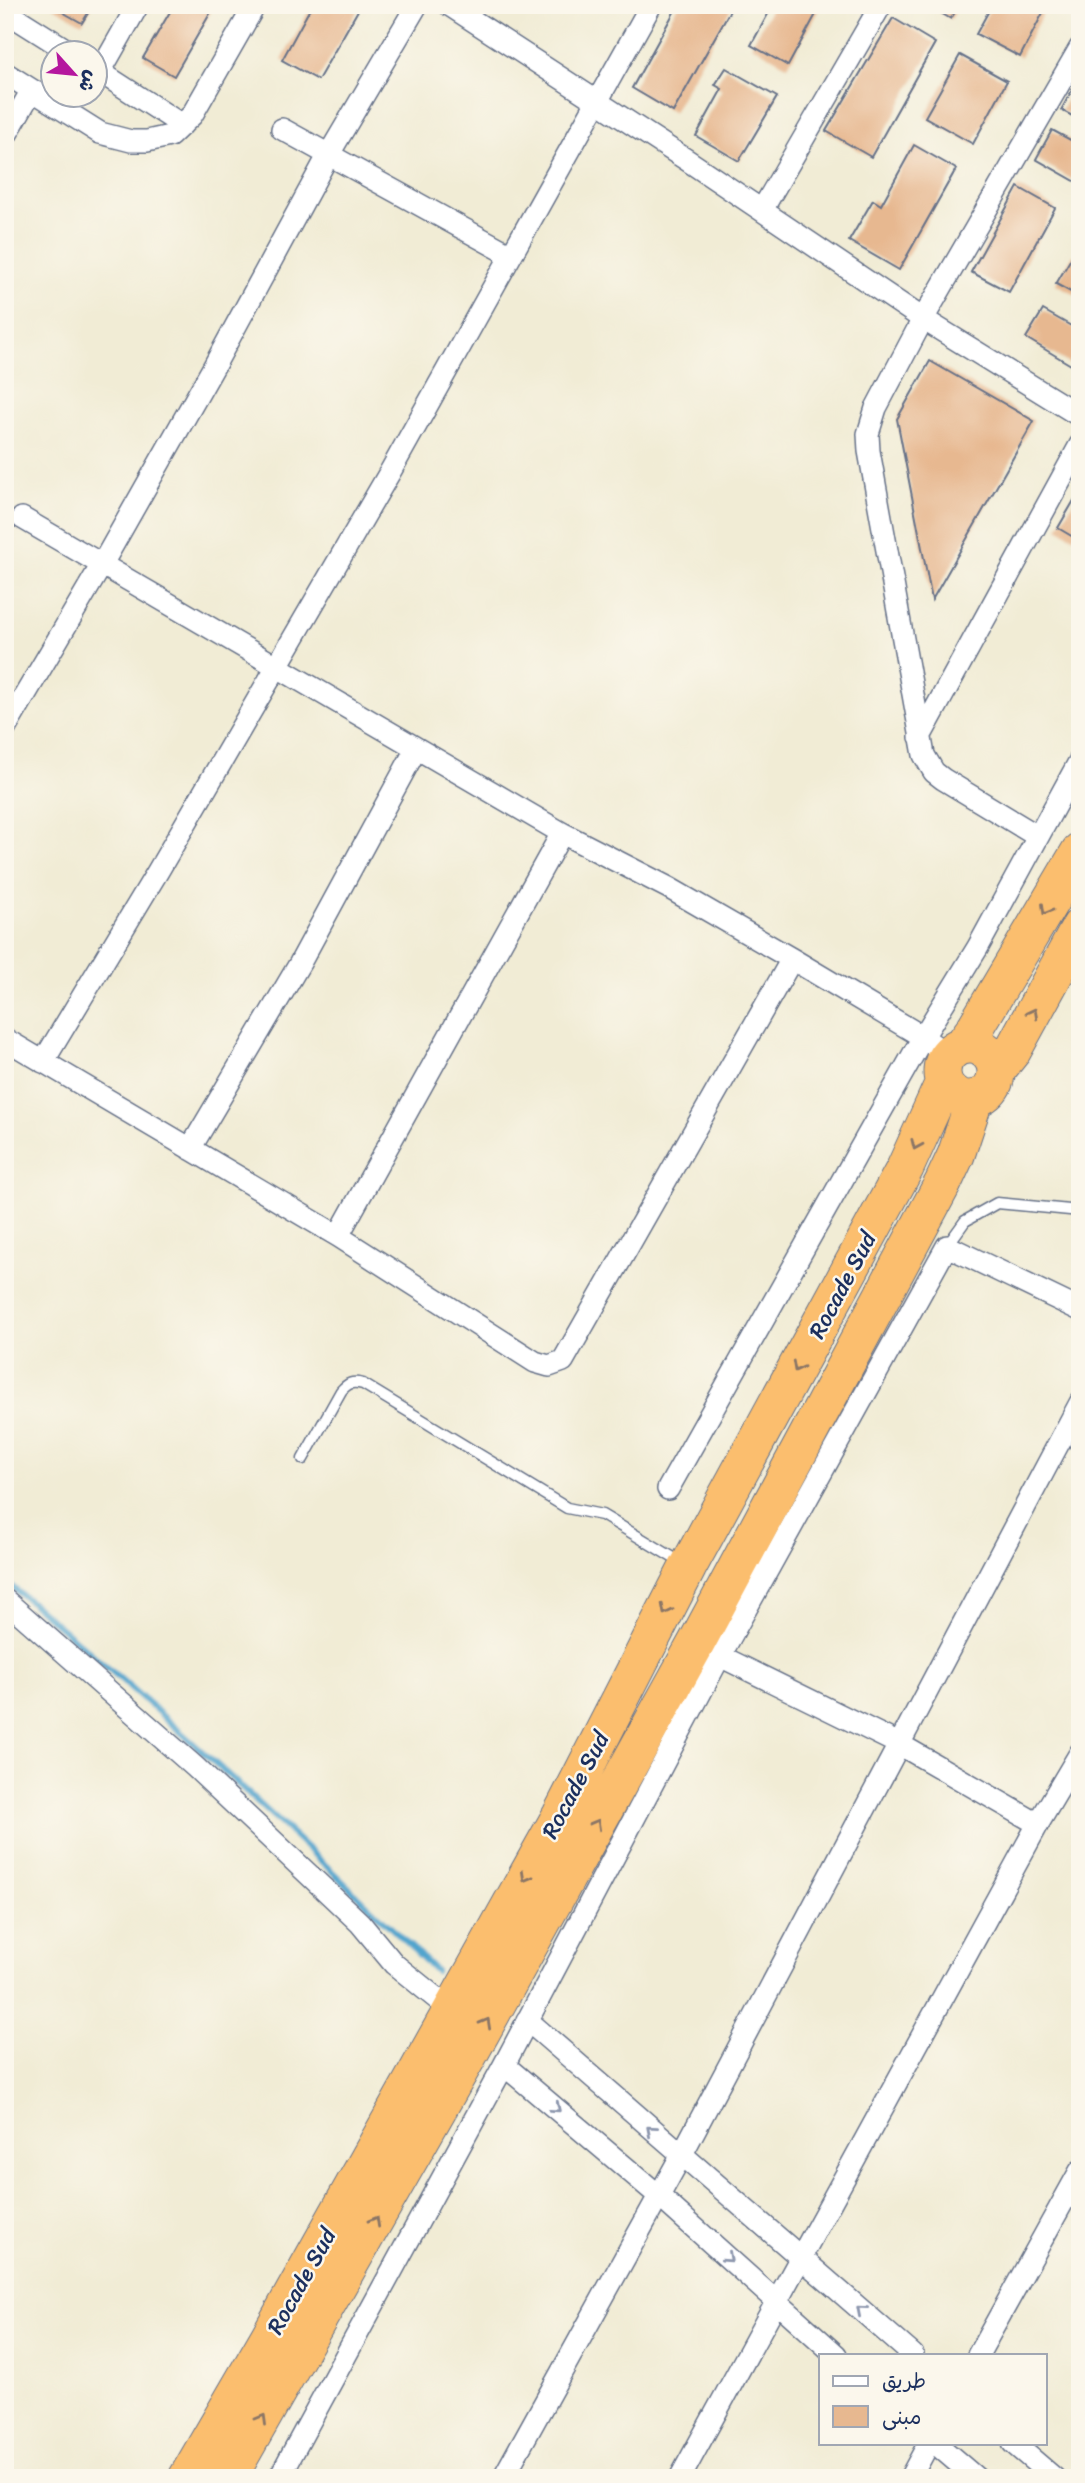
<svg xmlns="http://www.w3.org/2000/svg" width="1085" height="2483" viewBox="0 0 1085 2483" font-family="Sriracha,'Playpen Sans Arabic',sans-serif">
<rect width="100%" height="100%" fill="#fbf7ec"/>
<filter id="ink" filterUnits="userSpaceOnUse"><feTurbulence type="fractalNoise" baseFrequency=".0143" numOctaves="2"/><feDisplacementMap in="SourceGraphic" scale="14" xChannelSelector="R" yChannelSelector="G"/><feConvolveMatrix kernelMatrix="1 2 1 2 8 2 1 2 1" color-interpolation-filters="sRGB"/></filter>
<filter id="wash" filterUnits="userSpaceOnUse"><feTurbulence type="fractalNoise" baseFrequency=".00686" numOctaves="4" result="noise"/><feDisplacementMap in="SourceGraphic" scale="28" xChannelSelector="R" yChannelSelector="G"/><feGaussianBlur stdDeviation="1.57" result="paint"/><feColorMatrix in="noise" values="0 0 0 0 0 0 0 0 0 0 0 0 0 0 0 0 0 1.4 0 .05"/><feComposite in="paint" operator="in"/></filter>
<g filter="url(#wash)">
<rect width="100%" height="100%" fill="#f1ecd5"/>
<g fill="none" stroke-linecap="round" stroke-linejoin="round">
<!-- stream -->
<path stroke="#51a4cd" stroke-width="6" d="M5,1581C155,1704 297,1836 436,1971"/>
</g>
<g id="blocks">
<!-- building -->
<path fill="#e7b890" d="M50,5H93L82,23Z
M174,5H215L174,76L143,58Z
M312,5H361L318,80L282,60Z
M678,5H733L673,112L632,88Z
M773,5H821L788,66L751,45Z
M927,5H959L951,19Z
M992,5H1047L1020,57L976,34Z
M893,18L935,43L871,157L826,131Z
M960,55L1007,81L973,144L925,117Z
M726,68L777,97L739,161L696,136L722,89L715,85Z
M1080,76V120L1061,110Z
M1052,130L1080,145V184L1036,159Z
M914,145L956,169L899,270L849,241L873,200L881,205Z
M1018,187L1055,208L1009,292L971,272Z
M1073,255L1080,258V297L1056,284Z
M1043,310L1080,331V350L1071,365L1026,338Z
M930,361L1034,421L932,600L897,419Z
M1076,497L1080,499V541L1058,528Z"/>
</g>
</g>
<g filter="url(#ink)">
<use href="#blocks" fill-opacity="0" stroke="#667188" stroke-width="2"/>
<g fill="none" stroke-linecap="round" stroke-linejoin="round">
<defs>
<path id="service" d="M947,1246L965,1221L997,1203L1080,1211
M303,1459L341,1391C348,1383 352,1381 363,1384L567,1508L602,1515L682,1563"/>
<path id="minor" d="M449,5L687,160L923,319L1080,416
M5,11L70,52
M94,68L182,125
M100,72L138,5
M5,73L100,133L131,141H147L170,136L192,115L255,5
M282,129L511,255
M5,137L32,90
M762,210L881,5
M22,518L562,833L669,888L792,959L923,1037L947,1055
M5,729L101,566L213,368L329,154L417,5
M920,737L1080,445
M1037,836L943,779L934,772L924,755L869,451L868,434L876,408L923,319L1080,48
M5,1039L338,1236L535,1362L549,1366L563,1361L792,959
M43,1062L158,871L390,472L651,5
M190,1149L300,963L416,749
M338,1236L562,833
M668,1489L923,1037L978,947L1080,760
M5,1600L195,1767L360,1923L394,1964L452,2011
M720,1656L899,1744L1038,1824
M527,2020L913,2355
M504,2065L658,2195L836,2355
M978,2355L1080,2171
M935,2443L976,2478
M1013,2443L1054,2478
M279,2478L504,2065L720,1656L947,1246L1080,1310
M503,2478L681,2156L1080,1403
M680,2478L1038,1824L1080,1753
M910,2478L929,2443"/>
<path id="trunk" d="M942 1072a27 27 0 1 1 54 0a27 27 0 1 1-54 0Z
M963,1045L974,1030L1080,851
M997,1070L1013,1050L1080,927
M187,2478L269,2337L561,1815L688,1567L905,1168L944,1082
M228,2478L467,2058L697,1642L943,1183L956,1155L975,1098"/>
</defs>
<!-- service casing -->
<use href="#service" stroke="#667188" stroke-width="13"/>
<!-- minor casing -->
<use href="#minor" stroke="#667188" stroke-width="24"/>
<!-- trunk casing -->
<use href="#trunk" stroke="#667188" stroke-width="39"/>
<!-- service -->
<use href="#service" stroke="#fff" stroke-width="10"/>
<!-- minor -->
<use href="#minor" stroke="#fff" stroke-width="21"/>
<!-- trunk -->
<use href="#trunk" stroke="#fbbe6e" stroke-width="37"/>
</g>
<!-- one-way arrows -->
<defs><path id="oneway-chevron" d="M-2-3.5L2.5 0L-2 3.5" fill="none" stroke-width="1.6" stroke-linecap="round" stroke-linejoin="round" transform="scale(1.75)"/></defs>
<g stroke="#8b7666">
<use href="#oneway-chevron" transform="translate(1046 910) rotate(120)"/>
<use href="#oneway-chevron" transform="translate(1033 1013) rotate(-62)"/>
<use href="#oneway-chevron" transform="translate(916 1145) rotate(114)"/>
<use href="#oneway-chevron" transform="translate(797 1367) rotate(118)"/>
<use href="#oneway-chevron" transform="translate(666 1610) rotate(117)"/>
<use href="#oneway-chevron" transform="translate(596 1824) rotate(-61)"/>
<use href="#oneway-chevron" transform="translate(526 1877) rotate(119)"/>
<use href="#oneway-chevron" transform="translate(486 2023) rotate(-61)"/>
<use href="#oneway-chevron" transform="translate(375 2221) rotate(-61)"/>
<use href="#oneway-chevron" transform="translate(262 2419) rotate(-60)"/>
</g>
<g stroke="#8d97ae">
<use href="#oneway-chevron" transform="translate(556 2108) rotate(40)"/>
<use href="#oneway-chevron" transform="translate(651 2130) rotate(-139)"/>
<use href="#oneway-chevron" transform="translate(728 2258) rotate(42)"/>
<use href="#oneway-chevron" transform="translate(861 2310) rotate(-139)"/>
</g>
</g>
<g text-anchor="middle" stroke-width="5" stroke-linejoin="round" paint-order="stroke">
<!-- street labels -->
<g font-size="23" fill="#1b2f5e" stroke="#fbf7ec">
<text transform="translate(842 1285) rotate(-62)" y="8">Rocade Sud</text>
<text transform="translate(575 1785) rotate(-62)" y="8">Rocade Sud</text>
<text transform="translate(301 2281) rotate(-61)" y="8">Rocade Sud</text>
</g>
</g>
<!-- margin -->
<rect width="1085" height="2483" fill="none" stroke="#fbf7ec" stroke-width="28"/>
<!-- legend -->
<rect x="819" y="2354" width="228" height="91" fill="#fbf7ec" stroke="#a1a7b3" stroke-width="2"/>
<rect x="833" y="2376" width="35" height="10" fill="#ffffff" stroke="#a1a7b3" stroke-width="2"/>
<text x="882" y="2388" font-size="21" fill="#1b2f5e">طريق</text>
<rect x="833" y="2406" width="35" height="21" fill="#e7b890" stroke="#a1a7b3" stroke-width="2"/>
<text x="882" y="2424" font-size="21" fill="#1b2f5e">مبنى</text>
<!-- north arrow -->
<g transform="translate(74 74) rotate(117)"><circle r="33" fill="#fbf7ec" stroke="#a1a7b3" stroke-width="2"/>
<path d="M0-5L12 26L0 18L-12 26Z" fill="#b5179e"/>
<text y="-10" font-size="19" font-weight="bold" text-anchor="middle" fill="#1b2f5e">ش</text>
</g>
</svg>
